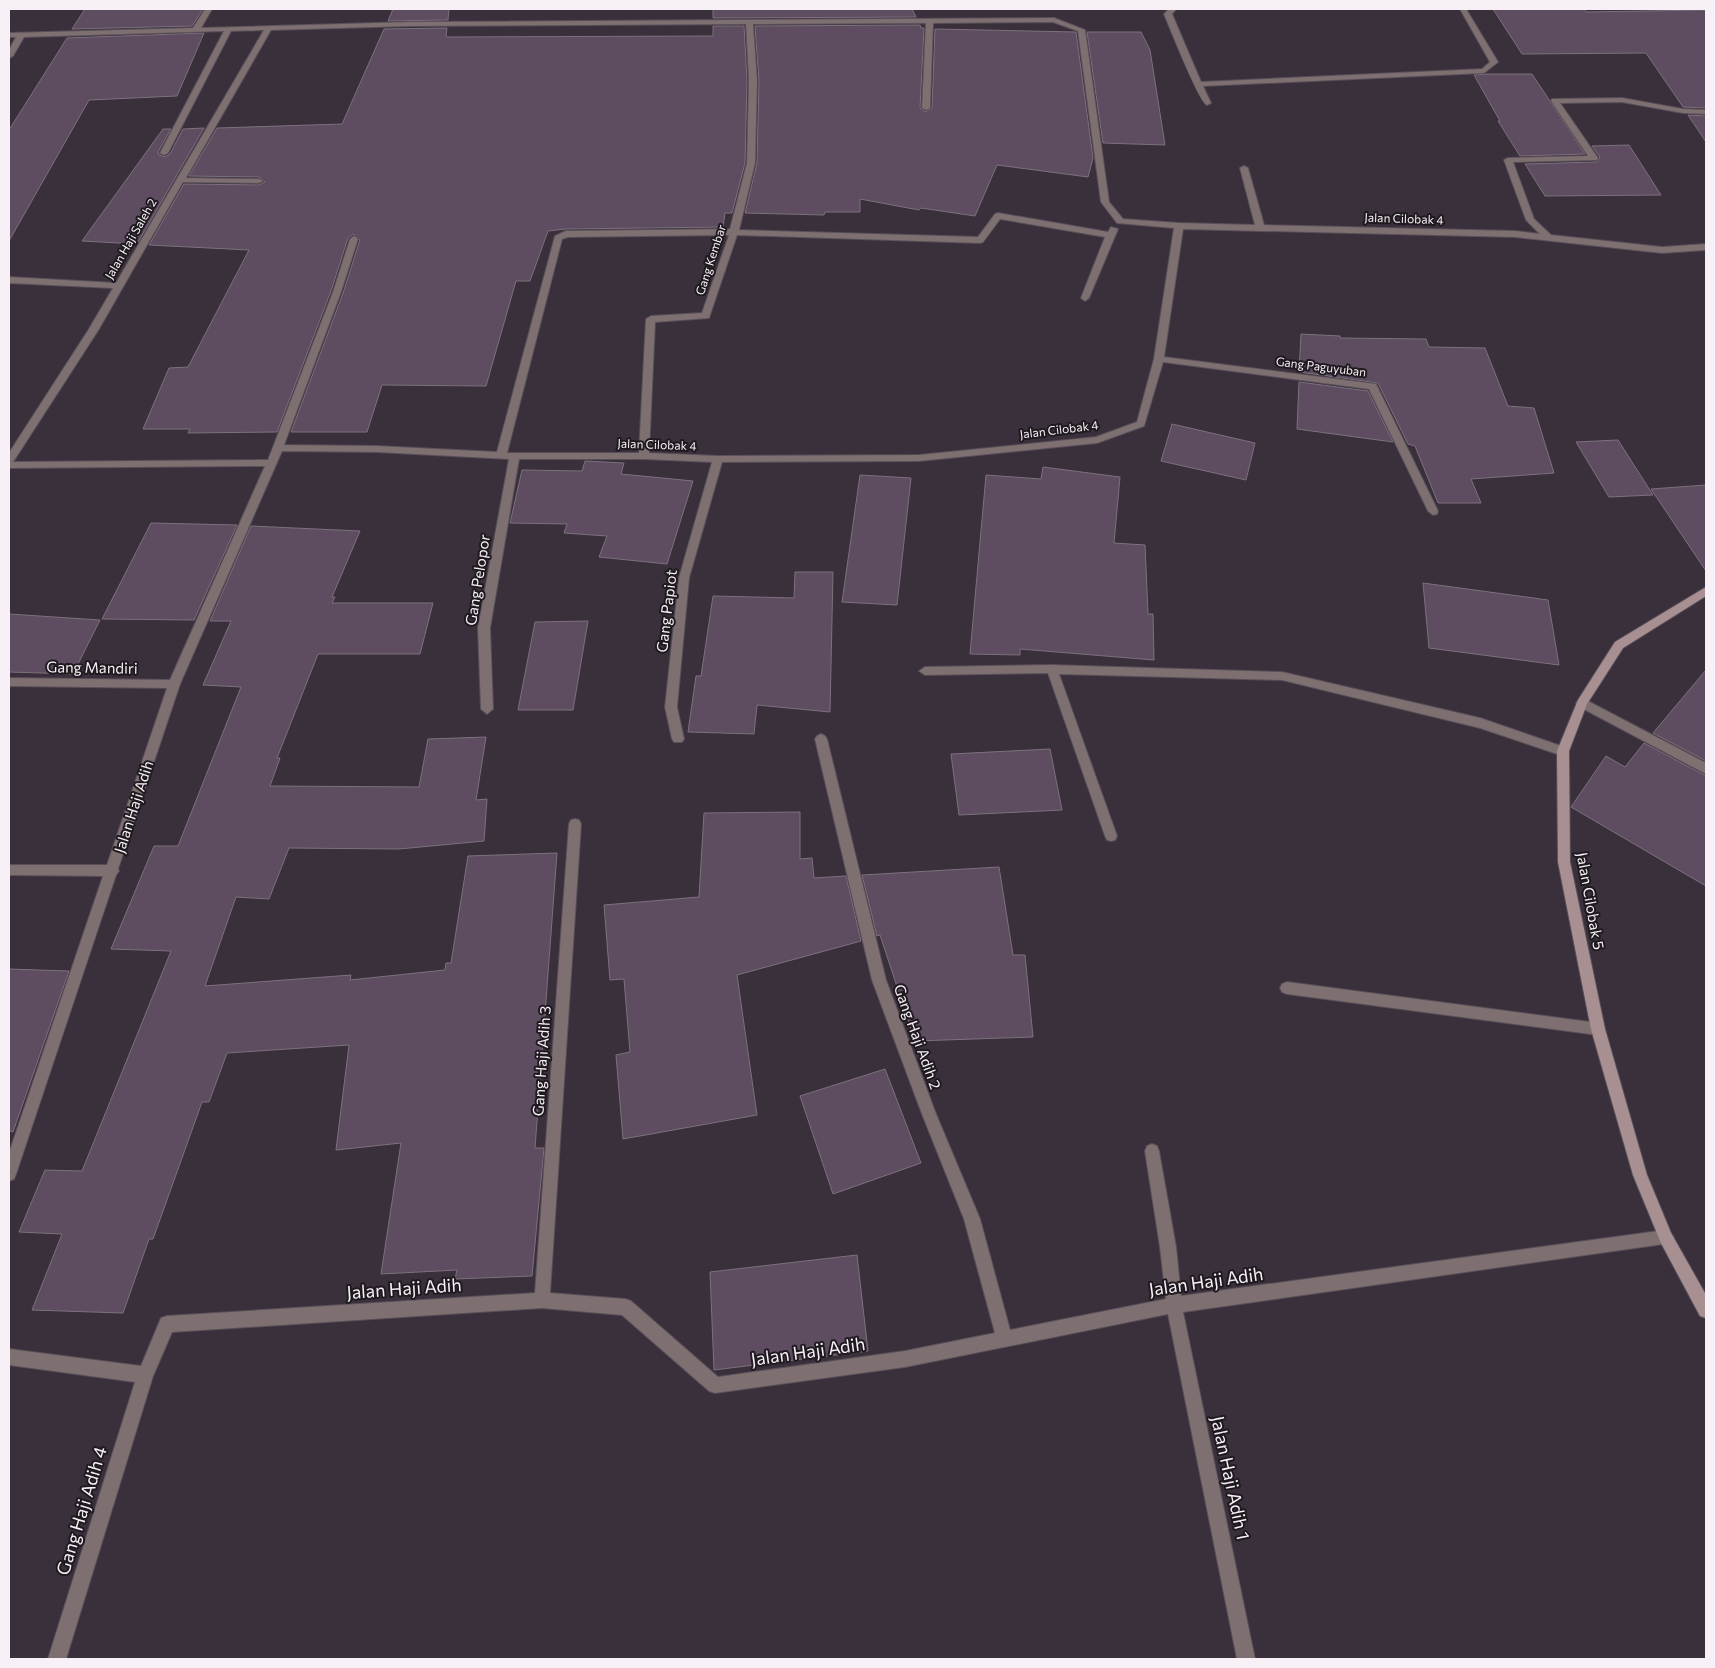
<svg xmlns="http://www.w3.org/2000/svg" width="1715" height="1668" viewBox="0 0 1715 1668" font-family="Commissioner,sans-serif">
<rect width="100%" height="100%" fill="#3a303b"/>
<!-- building -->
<path fill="#5e4c61" stroke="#7c717d" d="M85,9H203L192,26L72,29Z
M393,9H449L448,20L388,21Z
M713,9H912L916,17L713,18Z
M1493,9H1584L1586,12L1706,10V108L1683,107L1646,53L1522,54Z
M920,25L921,28H924L920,108L925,112L932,108L935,29L1076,32L1093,158L1088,177L997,165L975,216L921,208L919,210L860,199V212H825L824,215L745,213L757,163L759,81L755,26Z
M713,26H744L747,81L745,163L732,213H725L723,227L566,229L548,231L530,281H516L486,386L382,385L367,432H291L343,293L360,240L353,234L348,238L331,291L277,432L188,433L190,429H143L169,368L188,367L249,250L149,245L184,184L259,185L265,182L259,177L189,176L217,128L342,124L384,29L447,28L446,37L713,36Z
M1087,32H1141L1150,50L1165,145L1103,143Z
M204,33L177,96L89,100L9,241V130L67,38Z
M1486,74H1532L1585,154L1520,156L1498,121H1500L1474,75Z
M1688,115L1706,116V142Z
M204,128L137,244L82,241L163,129H171L158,152L159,155L165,157L170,154L183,129Z
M1629,145L1661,195L1545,196L1525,164L1597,162L1600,157L1592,146Z
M1301,334L1340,336V338L1426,339L1429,347L1485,348L1508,406L1534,408L1554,473L1471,479L1481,503H1438L1415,446L1408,444L1378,383L1299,372Z
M1299,382L1368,391L1393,442L1297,429Z
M1172,424L1255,443L1246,480L1161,461Z
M1618,440L1653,495L1609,497L1576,442Z
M585,461L624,463L621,474L693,481L667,564L599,557L607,536L564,533L567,524L510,523L522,470L582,471Z
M1043,467L1120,477L1114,543L1145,545L1148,614H1153L1154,660L1020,649V655L970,654L986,475L1041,479Z
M860,475L911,478L897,605L842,602Z
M1706,485V571L1651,489Z
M151,523L237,525L194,620L102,619Z
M251,526L360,531L332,597H335L332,603H433L420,654H318L277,758H280L270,786L419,787L428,739L486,737L476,800L487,799L484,841L399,849L289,848L269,899L236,897L205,986L351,975L350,980L445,970L446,963H451L468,856L557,853L535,1148H544L532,1276L455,1279L457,1270L381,1274L401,1143L336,1150L349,1045L227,1053L209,1102H202L153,1239H149L123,1313L32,1310L62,1234L19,1232L45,1170L82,1171L171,951L111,949L154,846H178L241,687L203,685L231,621H210Z
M795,572H833L830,712L757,705L754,734L688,732L696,676H701L713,596L794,598Z
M1423,583L1548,600L1559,665L1429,648Z
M9,614L100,620L73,674L9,672Z
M588,621L573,710H518L535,622Z
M1706,670V761L1653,733Z
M1644,743L1706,776V886L1571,807L1606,756L1625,767Z
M1050,749L1062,810L959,815L951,754Z
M800,812V859L812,858L814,878L846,876L861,941L737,975L757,1115L623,1139L616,1055L630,1052L624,979L610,980L604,905L699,897L704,813Z
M999,867L1013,955H1025L1033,1037L915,1041L880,935L877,936L862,875Z
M9,969L69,971L13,1132L9,1131Z
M885,1069L921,1163L833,1194L800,1096Z
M857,1255L868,1351L714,1370L710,1272Z"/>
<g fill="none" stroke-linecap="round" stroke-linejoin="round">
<defs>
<path id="lane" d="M1287,982L1598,1023L1603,1024L1605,1029L1603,1034L1598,1035L1287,994L1282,992L1280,988L1282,984Z"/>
<path id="street" d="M205,9H212L201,28L410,22L1054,18L1085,30L1109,202L1123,219L1179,223L1255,225L1240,168L1244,166L1248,168L1264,225L1515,231L1540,234L1526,220L1504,160L1508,158L1588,156L1551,101L1552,99L1622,98L1683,109L1706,110V114L1683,113L1622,102L1560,103L1598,158L1597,160L1513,162L1534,219L1551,235L1662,247L1706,244V250L1662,253L1515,237L1183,229L1164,357L1376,384L1438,511L1437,514L1433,515L1428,511L1369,389L1163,362L1144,426L1097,443L919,461L722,462L689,578L677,707L684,739L682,742H674L672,739L665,707L679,578L712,462L644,459H519L490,628L493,709L487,714L481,709L478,628L509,459L377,452L282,451L180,684L118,869L119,871L116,875L16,1174L14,1179L9,1181V1153L103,876L9,875V865H107L167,688L9,686V678L170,680L265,466L9,468V453L89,329L113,288L9,283V277L116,283L264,30L231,31L168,153L164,155L160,153L224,31L24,37L13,56L9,58V50L16,37H9V33L193,28ZM1053,22L1078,31L1101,202L1117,223L1174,228L1154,359L1137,422L1096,437L919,455L718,456L649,453L655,322L709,318L737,235L980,243L983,242L1000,219L1105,237L1081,298L1085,301L1089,298L1118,229L1111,227L1108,232L998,213L995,214L978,237L739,230L755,163L757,81L753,24L926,23L922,108L926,110L930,108L933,23ZM746,24L749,81L747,163L730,229L566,231L555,236L497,452L377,446L284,445L341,292L358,239L354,236L350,239L333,292L268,460L13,462L99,329L183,182L259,183L263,181L259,179L186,178L271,30L410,26ZM729,235L702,313L651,316L646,319L639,453H507L562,239L568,237Z
M1169,9H1176L1172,14L1201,82L1482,69L1490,62L1460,9H1466L1498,62L1484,73L1203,86L1211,103L1207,105C1199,102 1170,28 1164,14Z
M1052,665L1282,672L1480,718L1567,748L1569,751L1567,754L1563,756L1480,728L1282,680L1059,674L1117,836L1115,840L1111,841L1107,840L1105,836L1048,673L925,675L919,671L925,667Z
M1582,698L1706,763V774L1578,706L1576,703Z
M821,734L825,736L827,739L886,980L936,1114L980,1219L1010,1330L1166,1299L1160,1247L1145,1151L1147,1146L1152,1144L1157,1146L1159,1151L1176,1247L1181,1296L1666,1230L1671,1233L1674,1238L1671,1243L1183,1312L1255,1659H1237L1168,1314L905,1367L715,1393L709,1391L622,1315L542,1308L172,1332L153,1376L66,1659H48L135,1382L9,1365V1349L141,1366L161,1318L167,1316L535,1293L569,824L571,820L575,819L579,820L581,824L550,1293L625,1299L631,1301L718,1377L905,1351L995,1333L964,1219L922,1114L872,980L815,739L817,736Z"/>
<path id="secondary" d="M1706,587V596L1623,648L1587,704L1569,751L1570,862L1605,1029L1647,1175L1671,1233L1706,1295V1318L1700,1316L1661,1243L1633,1175L1591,1029L1558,862L1557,751L1578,700L1615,642Z"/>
</defs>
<!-- lane casing -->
<use href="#lane" stroke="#584f59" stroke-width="2"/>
<!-- street casing -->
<use href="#street" stroke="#584f59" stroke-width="2"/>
<!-- secondary casing -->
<use href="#secondary" stroke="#584f59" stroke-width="2"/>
<!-- lane -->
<use href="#lane" fill="#7e6f70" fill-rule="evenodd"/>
<!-- street -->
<use href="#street" fill="#7e6f70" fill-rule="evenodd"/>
<!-- secondary -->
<use href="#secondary" fill="#a89092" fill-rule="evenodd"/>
</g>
<g text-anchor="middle" stroke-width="4" stroke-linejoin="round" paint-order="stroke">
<!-- far-street labels -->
<g font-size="12" fill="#f7f0f7" stroke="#1e1a1f">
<text transform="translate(1404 219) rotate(2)" y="4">Jalan Cilobak 4</text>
<text transform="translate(131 239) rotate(-60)" y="4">Jalan Haji Saleh 2</text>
<text transform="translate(711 260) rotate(-72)" y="4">Gang Kembar</text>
<text transform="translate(1321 367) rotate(7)" y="4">Gang Paguyuban</text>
<text transform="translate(1059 430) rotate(-7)" y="4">Jalan Cilobak 4</text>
<text transform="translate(657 445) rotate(2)" y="4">Jalan Cilobak 4</text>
</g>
<!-- street labels -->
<g font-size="15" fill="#f7f0f7" stroke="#1e1a1f">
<text transform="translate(478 580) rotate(-81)" y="5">Gang Pelopor</text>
<text transform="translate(667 611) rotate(-83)" y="5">Gang Papiot</text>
<text transform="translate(92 668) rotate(1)" y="5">Gang Mandiri</text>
<text transform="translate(134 807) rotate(-72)" y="5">Jalan Haji Adih</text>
<text transform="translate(1590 901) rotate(80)" y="5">Jalan Cilobak 5</text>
<text transform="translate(917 1037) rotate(70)" y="5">Gang Haji Adih 2</text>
<text transform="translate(542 1061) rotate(-86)" y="5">Gang Haji Adih 3</text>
</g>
<!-- near-street labels -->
<g font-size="18" fill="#f7f0f7" stroke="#1e1a1f">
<text transform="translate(1206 1282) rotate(-8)" y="6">Jalan Haji Adih</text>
<text transform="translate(404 1289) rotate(-4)" y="6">Jalan Haji Adih</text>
<text transform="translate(808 1352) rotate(-8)" y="6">Jalan Haji Adih</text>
<text transform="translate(1230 1478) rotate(78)" y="6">Jalan Haji Adih 1</text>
<text transform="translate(82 1511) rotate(-73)" y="6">Gang Haji Adih 4</text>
</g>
</g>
<!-- border -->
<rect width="1715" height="1668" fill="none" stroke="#f7f0f7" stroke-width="20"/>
</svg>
